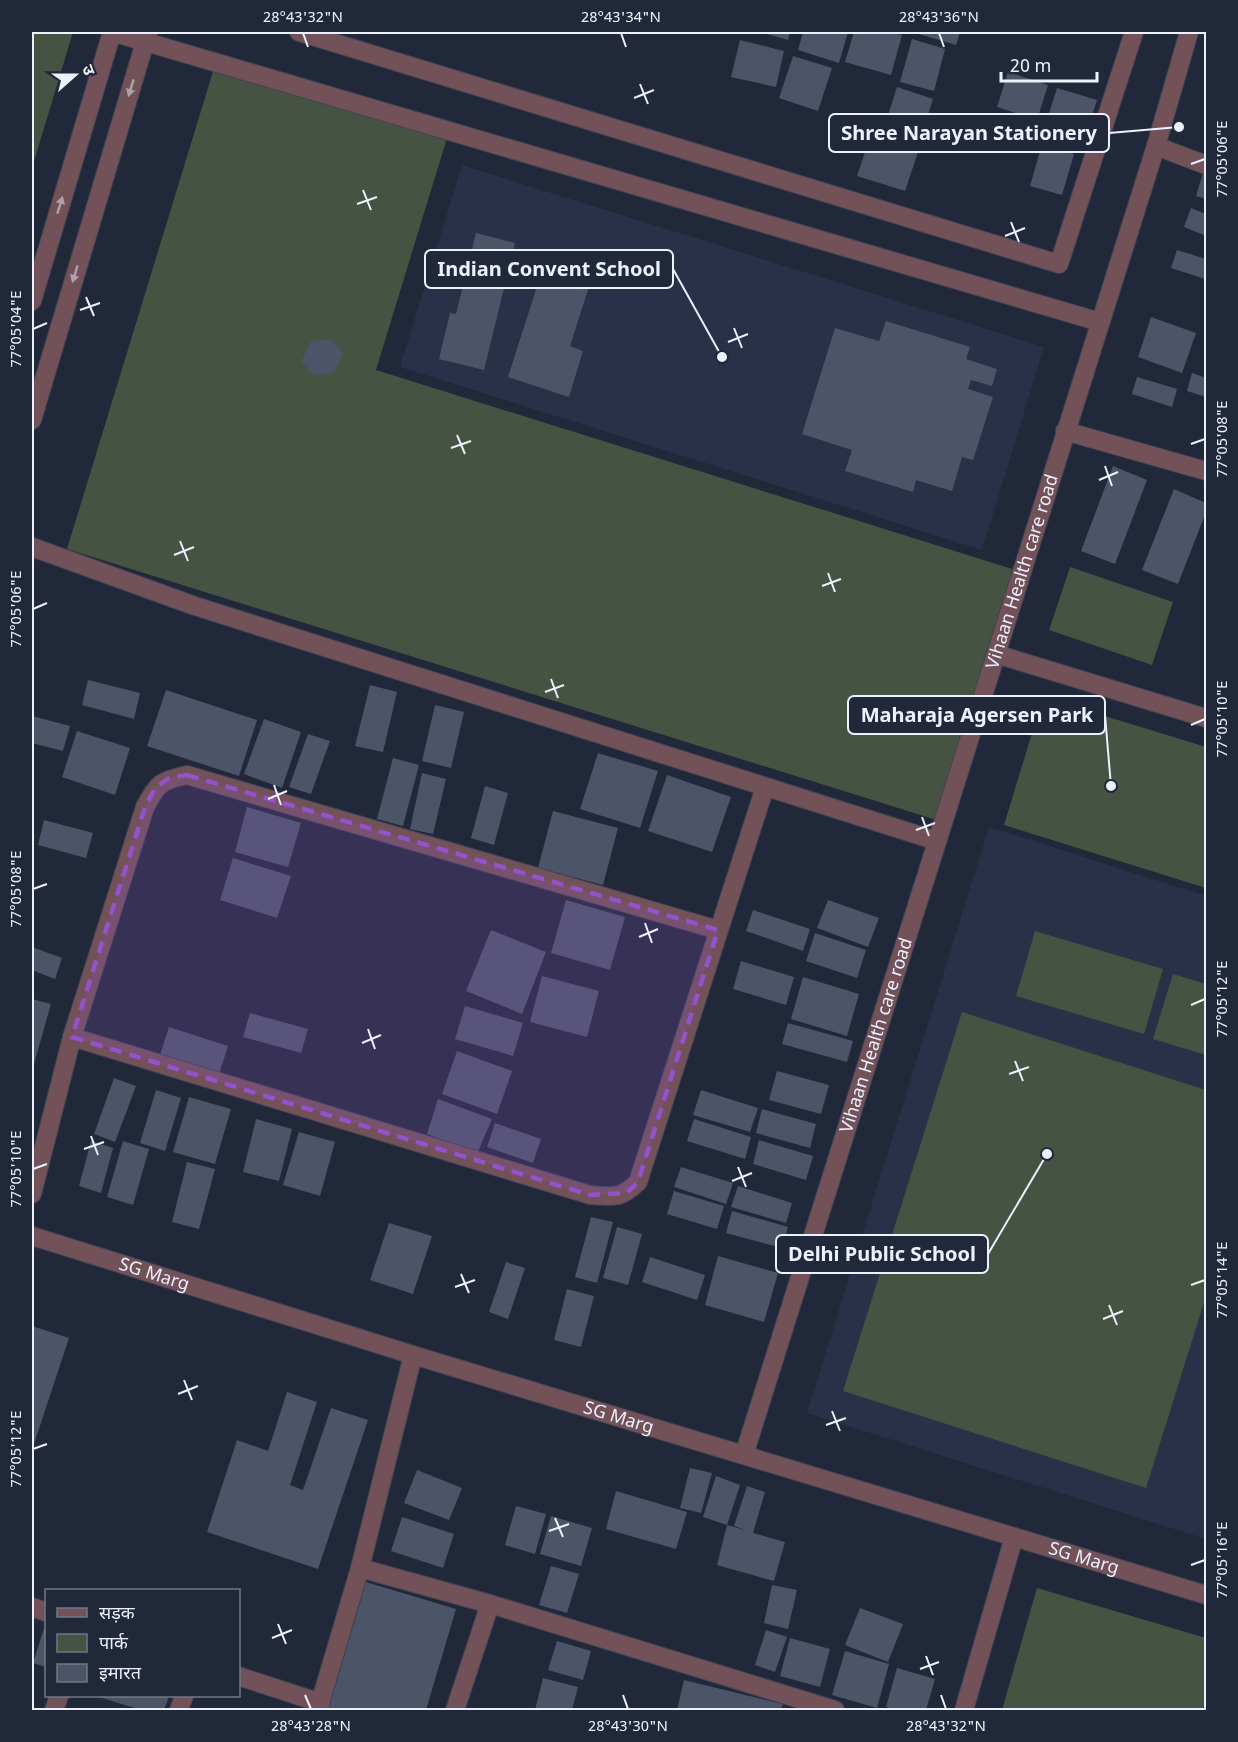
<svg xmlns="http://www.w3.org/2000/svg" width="1238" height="1742" viewBox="0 0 1238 1742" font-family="Georgia,'Noto Sans Devanagari',serif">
<rect width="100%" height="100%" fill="#212839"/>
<!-- built -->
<path fill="#283147" d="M462,165L1044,347L982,550L400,367Z
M989,827L1206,896V1539L807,1413Z"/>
<!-- green -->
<path fill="#465242" d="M32,32H73L32,168Z
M215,65L447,138L376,370L1019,571L943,822L67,549Z
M1070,567L1173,602L1152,665L1049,630Z
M1043,697L1206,747V888L1004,825Z
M1035,931L1163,969L1144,1034L1016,996Z
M1173,974L1206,984V1055L1153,1039Z
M962,1012L1206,1090V1296L1146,1488L843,1391Z
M1037,1588L1206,1638V1710H1002Z"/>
<!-- building -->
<path fill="#4c5467" d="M760,32H790L788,40Z
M803,32H848L839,63L798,50Z
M854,32H889L902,35L891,75L845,62Z
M912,32H960L956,45Z
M912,39L945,49L934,91L900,82Z
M740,40L784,51L776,87L731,77Z
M793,56L832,68L818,111L779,98Z
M1008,72L1048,85L1037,120L997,107Z
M897,87L933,99L920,140L884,128Z
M1057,88L1097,100L1085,138L1045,126Z
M870,137L918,152L905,191L857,176Z
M1042,144L1074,154L1062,195L1030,186Z
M1203,173L1206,174V199L1196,196Z
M1191,208L1206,214V236L1184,227Z
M476,233L515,243L484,370L439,359L450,313L456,314Z
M1177,250L1206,259L1205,279L1171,268Z
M548,252L595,268L570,346L583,351L569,397L508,377Z
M1151,317L1196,333L1182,373L1138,357Z
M886,321L970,347L966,359L997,369L992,386L971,380L968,389L993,397L973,460L962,457L952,491L916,480L913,492L845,471L852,450L802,434L835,328L879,341Z
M331,339L343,353L335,372L315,376L301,362L311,341Z
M1192,373L1206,378V397L1187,391Z
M1137,377L1177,389L1172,407L1132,394Z
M1113,466L1147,480L1115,564L1081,551Z
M1174,489L1206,503V512L1178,584L1142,570Z
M88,680L140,693L134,719L82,705Z
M370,685L397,692L383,752L355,746Z
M166,690L257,720L239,776L147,746Z
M435,705L464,712L451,768L422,761Z
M32,716L70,726L63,751L32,743Z
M264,719L301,732L282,788L244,774Z
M77,731L130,748L115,795L62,777Z
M308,734L330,741L311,794L289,787Z
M598,753L658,771L640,828L580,809Z
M393,758L419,765L403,826L377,819Z
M422,773L446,779L433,834L410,829Z
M667,775L731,797L712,852L648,831Z
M485,786L508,793L494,845L471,838Z
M247,807L301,823L288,867L235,852Z
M553,811L618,828L603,885L538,868Z
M44,820L93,833L86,858L38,845Z
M233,858L291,876L277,918L220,900Z
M566,900L625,917L610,970L551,953Z
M828,900L879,918L868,947L817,928Z
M753,910L810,929L803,951L746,931Z
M491,930L546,952L522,1014L466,991Z
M815,933L866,950L857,978L806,961Z
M32,947L62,958L55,979L32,970Z
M741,961L794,977L786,1005L733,989Z
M542,976L599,991L587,1037L530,1022Z
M803,977L859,994L847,1036L791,1019Z
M32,999L51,1004L32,1071Z
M465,1006L523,1023L513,1056L455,1039Z
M250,1013L308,1029L301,1053L243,1037Z
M788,1023L853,1041L847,1062L782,1044Z
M169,1027L228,1046L219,1074L160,1055Z
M457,1051L512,1071L497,1114L442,1094Z
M777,1071L829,1085L821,1114L769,1100Z
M114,1078L136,1086L115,1142L94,1134Z
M156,1090L181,1098L165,1151L140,1143Z
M701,1090L758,1108L750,1132L693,1115Z
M189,1097L231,1109L215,1164L173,1152Z
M438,1099L492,1119L477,1154L427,1134Z
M762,1109L816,1124L810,1148L756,1133Z
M256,1119L292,1129L279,1181L243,1172Z
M694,1119L751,1137L745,1159L687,1141Z
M495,1123L541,1139L533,1163L487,1147Z
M299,1132L335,1142L320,1196L283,1185Z
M759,1140L813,1156L806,1180L753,1164Z
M91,1141L113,1148L101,1193L79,1186Z
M123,1141L149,1149L133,1205L107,1197Z
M187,1162L215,1169L199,1229L172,1222Z
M681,1167L733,1183L726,1204L674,1187Z
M738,1186L792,1203L786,1223L731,1207Z
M674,1191L724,1206L717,1229L667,1214Z
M732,1211L788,1227L782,1248L726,1233Z
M591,1217L613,1222L597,1283L575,1277Z
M389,1223L432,1236L413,1294L370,1280Z
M617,1227L642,1234L628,1285L603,1278Z
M718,1256L778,1273L764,1322L705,1305Z
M650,1257L705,1275L697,1300L642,1282Z
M506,1262L525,1268L508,1319L489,1312Z
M567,1289L594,1296L581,1347L554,1340Z
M32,1326L69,1338L32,1450Z
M287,1392L317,1402L290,1485L303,1490L331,1408L368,1420L318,1569L207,1532L237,1440L268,1451Z
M690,1468L712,1473L701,1513L680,1508Z
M417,1470L462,1488L449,1520L404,1503Z
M716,1476L740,1485L727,1525L703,1517Z
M747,1486L765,1492L753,1533L785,1542L774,1581L717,1565L727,1525L748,1531L734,1526Z
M616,1491L687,1512L676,1549L606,1529Z
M516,1506L546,1514L535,1554L505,1545Z
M551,1516L592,1528L581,1566L540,1554Z
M402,1517L454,1534L443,1568L391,1551Z
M551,1566L579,1574L567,1613L539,1605Z
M366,1582L456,1609L426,1710H328Z
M772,1585L797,1590L788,1629L764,1623Z
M860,1608L903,1624L888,1662L845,1645Z
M46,1622V1667L33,1663Z
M766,1630L787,1637L775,1672L755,1665Z
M790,1638L830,1649L820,1687L780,1676Z
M557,1641L591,1651L583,1680L548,1670Z
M845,1651L889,1664L877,1708L832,1695Z
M897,1668L935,1679L926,1710H898L886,1707Z
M543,1678L578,1687L572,1710H535Z
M684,1680L783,1704L781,1710H677Z
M96,1696H169L164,1710H141Z"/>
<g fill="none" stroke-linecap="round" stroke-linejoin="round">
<defs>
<g id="street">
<path d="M112,32L1100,322"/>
<path d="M299,32L1059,264L1134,32"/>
<path d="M1156,146L1206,165"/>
<path d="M32,301L112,32"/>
<path d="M32,420L148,32"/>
<path d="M1065,431L1206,471"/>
<path d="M32,547L195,606L937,841"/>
<path d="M996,654L1206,718"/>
<path d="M72,1037L590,1195C613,1197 621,1199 638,1182L765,787"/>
<path d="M32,1194L72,1037L145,807C157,784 161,780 187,775L718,930"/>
<path id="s1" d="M32,1236L413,1355L1206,1595"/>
<path id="s2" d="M744,1455L1156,146L1189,32"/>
<path d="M360,1568L490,1604L835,1710"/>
<path d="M32,1607L46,1612"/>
<path d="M238,1676L321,1703"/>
<path d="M54,1710L59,1696"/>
<path d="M179,1710L184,1696"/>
<path d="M318,1710L360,1568L413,1355"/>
<path d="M455,1710L490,1604"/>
<path d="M964,1710L1014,1537"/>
</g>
</defs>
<!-- street casing -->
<use href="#street" stroke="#3d4454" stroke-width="20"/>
<!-- street -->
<use href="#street" stroke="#725158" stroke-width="18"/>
</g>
<!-- one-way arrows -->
<defs><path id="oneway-solid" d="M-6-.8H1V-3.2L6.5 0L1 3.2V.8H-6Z" transform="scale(1.5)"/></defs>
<g fill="#afa1aa">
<use href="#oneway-solid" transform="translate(131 88) rotate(107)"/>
<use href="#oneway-solid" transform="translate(60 205) rotate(-73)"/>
<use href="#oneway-solid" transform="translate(75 274) rotate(107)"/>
</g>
<!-- marked area -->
<path fill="#9253cb" fill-opacity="0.2" stroke="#9253cb" stroke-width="4.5" stroke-dasharray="12 8" stroke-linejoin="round" d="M187,775L718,930L638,1182L627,1193L590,1195L72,1037L145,807L155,788L169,778Z"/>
<!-- ticks -->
<path fill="none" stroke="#ecf1fd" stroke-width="2" d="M303,33L308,47M621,33L626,47M939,33L944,47M640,84L648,104M634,98L654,90M1191,164L1205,159M363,190L371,210M357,204L377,197M1011,222L1019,242M1005,236L1025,228M86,297L94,316M80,310L100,303M734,328L742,348M33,329L47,323M728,342L748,334M457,435L465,454M1191,444L1205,439M451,448L471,441M1105,466L1112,486M1099,480L1118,472M180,541L188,561M174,555L194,547M828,573L835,592M822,586L841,579M33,609L47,603M551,679L558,698M545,692L564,685M1191,725L1205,719M274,785L281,805M268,799L287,791M922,817L929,836M916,830L935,823M33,889L47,884M645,923L652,943M639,937L658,929M1191,1005L1205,999M368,1029L375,1049M362,1043L381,1035M1015,1061L1023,1081M1009,1074L1029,1067M91,1136L98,1155M84,1149L104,1142M738,1167L746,1187M33,1169L47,1164M732,1181L752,1173M461,1274L469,1293M1191,1285L1205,1280M455,1287L475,1280M1109,1305L1117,1325M1103,1319L1123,1311M184,1380L192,1400M178,1394L198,1386M832,1411L840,1431M826,1425L846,1418M33,1449L47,1444M555,1518L563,1537M549,1531L569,1524M1191,1565L1205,1560M278,1624L286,1644M272,1638L292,1630M926,1656L933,1675M920,1669L939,1662M305,1695L311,1709M623,1695L628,1709M941,1695L946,1709"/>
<g text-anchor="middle" stroke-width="4.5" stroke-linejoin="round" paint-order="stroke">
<!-- street labels -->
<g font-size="18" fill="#ecf1fd" stroke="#212839">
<text dy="6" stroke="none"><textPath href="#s2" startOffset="926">Vihaan Health care road</textPath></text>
<text dy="6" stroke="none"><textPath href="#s2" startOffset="440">Vihaan Health care road</textPath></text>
<text dy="6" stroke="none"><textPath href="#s1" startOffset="128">SG Marg</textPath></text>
<text dy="6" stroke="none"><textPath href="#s1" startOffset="614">SG Marg</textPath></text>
<text dy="6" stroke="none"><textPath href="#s1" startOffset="1100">SG Marg</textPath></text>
</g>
</g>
<!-- callouts -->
<path fill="none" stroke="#ecf1fd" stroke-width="2" d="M1179 127L1109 133M722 357L673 269M1111 786L1105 715M1047 1154L988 1254"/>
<g fill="#ecf1fd" stroke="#212839" stroke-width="2">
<circle cx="1179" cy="127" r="6"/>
<circle cx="722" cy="357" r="6"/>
<circle cx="1111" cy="786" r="6"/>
<circle cx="1047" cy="1154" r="6"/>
</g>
<g fill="#212839" stroke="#ecf1fd" stroke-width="2">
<rect x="829" y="114" width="280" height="38" rx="6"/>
<rect x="425" y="250" width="248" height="38" rx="6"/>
<rect x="848" y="696" width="257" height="38" rx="6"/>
<rect x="776" y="1235" width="212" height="38" rx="6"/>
</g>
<g font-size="20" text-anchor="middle" font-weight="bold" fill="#ecf1fd">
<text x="969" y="140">Shree Narayan Stationery</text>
<text x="549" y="276">Indian Convent School</text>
<text x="977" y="722">Maharaja Agersen Park</text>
<text x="882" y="1261">Delhi Public School</text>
</g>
<!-- border -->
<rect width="1238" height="1742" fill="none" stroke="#212839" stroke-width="66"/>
<!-- legend -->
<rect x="45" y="1589" width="195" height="108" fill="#212839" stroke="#727887" stroke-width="1.5"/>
<rect x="57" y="1608" width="30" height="9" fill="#725158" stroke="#727887" stroke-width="1.5"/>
<text x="99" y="1619" font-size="18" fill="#ecf1fd">सड़क</text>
<rect x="57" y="1634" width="30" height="18" fill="#465242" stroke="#727887" stroke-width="1.5"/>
<text x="99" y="1649" font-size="18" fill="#ecf1fd">पार्क</text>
<rect x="57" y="1664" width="30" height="18" fill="#4c5467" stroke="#727887" stroke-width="1.5"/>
<text x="99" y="1679" font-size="18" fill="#ecf1fd">इमारत</text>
<!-- north arrow -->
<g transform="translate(75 75) rotate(69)" stroke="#212839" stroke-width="4.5" paint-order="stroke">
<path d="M0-4.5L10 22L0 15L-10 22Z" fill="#ecf1fd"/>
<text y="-9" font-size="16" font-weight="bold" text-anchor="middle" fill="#ecf1fd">उ</text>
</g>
<!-- scale -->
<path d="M1001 72v9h96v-9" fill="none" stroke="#ecf1fd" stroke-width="3"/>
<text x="1010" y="72" font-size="18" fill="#ecf1fd" stroke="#212839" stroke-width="4.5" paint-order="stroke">20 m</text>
<rect x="33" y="33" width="1172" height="1676" fill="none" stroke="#ecf1fd" stroke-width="2"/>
<g font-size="15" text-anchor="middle" fill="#ecf1fd">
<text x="303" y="22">28°43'32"N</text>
<text x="621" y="22">28°43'34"N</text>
<text x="939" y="22">28°43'36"N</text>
<text transform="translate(1222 159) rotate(-90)" y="5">77°05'06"E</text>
<text transform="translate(16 329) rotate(-90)" y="5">77°05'04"E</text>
<text transform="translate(1222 439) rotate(-90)" y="5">77°05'08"E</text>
<text transform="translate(16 609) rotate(-90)" y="5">77°05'06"E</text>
<text transform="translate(1222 719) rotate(-90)" y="5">77°05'10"E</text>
<text transform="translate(16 889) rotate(-90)" y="5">77°05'08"E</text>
<text transform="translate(1222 999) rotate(-90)" y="5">77°05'12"E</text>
<text transform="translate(16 1169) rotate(-90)" y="5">77°05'10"E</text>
<text transform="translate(1222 1280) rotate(-90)" y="5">77°05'14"E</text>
<text transform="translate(16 1449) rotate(-90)" y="5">77°05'12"E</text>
<text transform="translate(1222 1560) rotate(-90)" y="5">77°05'16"E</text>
<text x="311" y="1731">28°43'28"N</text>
<text x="628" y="1731">28°43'30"N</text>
<text x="946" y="1731">28°43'32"N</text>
</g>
</svg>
